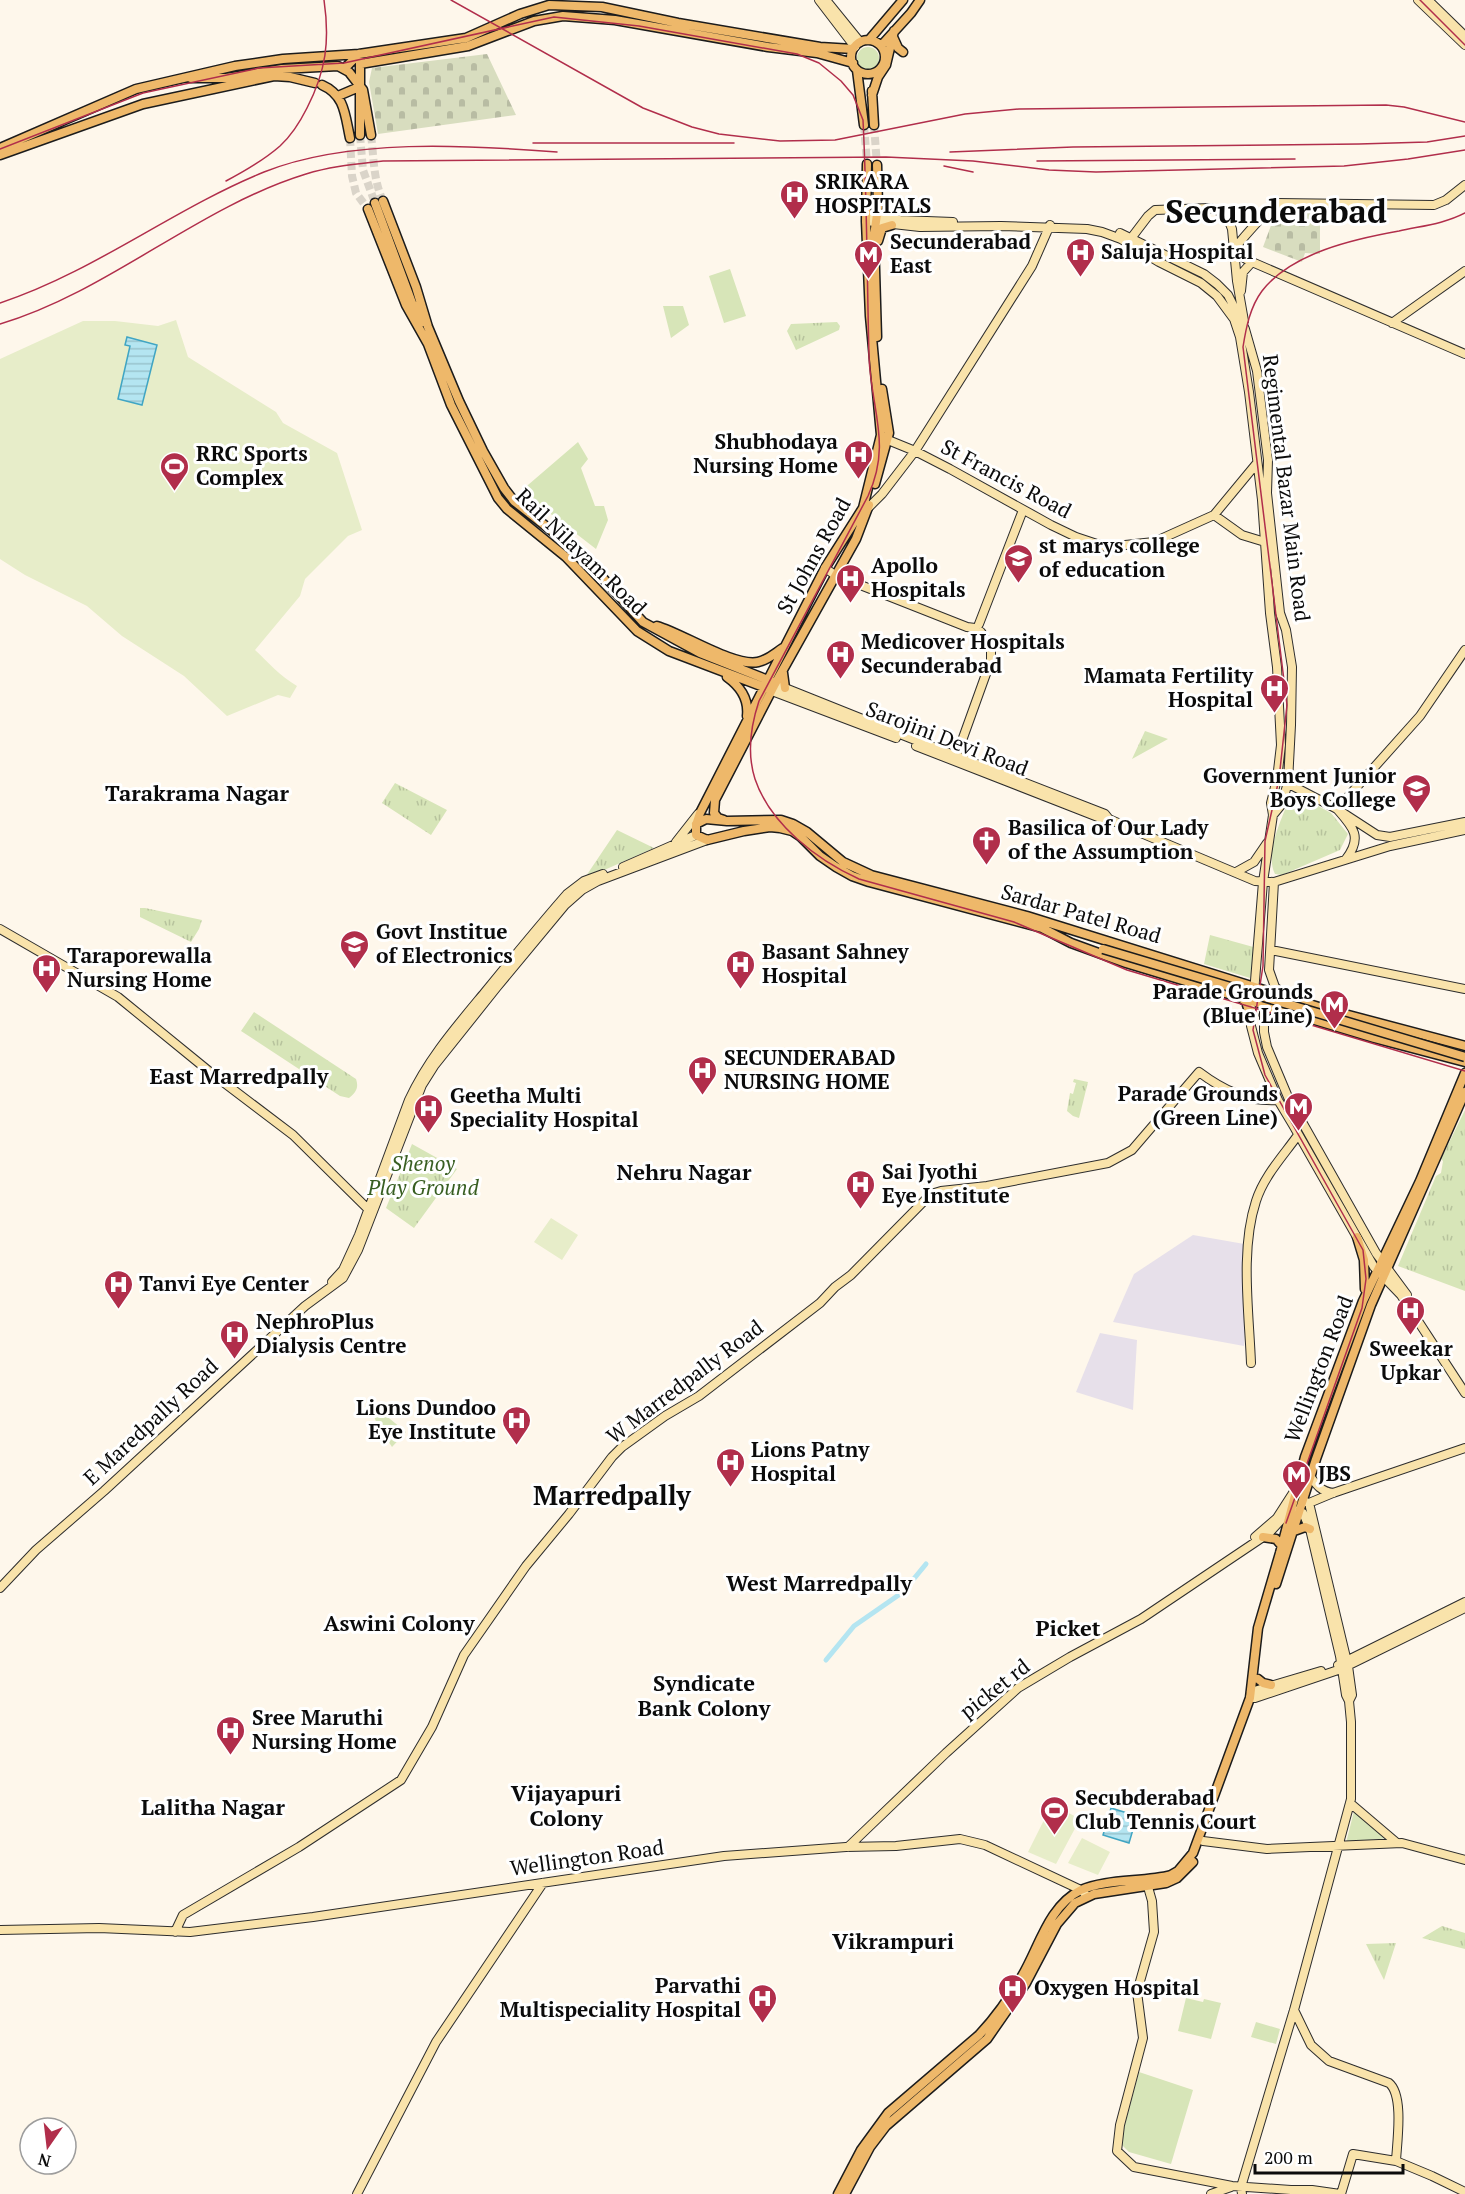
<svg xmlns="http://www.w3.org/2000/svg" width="1465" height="2194" viewBox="0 0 1465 2194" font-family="'PT Serif',serif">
<defs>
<pattern id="cemetery-stones" width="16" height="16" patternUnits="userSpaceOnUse" patternTransform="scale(1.5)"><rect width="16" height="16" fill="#d8ddbf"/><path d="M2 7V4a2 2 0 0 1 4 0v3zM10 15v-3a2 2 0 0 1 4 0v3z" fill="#b8bca3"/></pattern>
<pattern id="park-tufts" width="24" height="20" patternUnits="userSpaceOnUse" patternTransform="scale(1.5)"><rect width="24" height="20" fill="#d7e5b8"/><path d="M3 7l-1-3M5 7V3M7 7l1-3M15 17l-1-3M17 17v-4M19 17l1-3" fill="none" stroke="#b7c39d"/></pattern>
<pattern id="water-rules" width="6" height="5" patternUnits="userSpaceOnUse" patternTransform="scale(1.5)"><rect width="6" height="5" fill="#b4e5f1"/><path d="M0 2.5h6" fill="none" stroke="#99c3cd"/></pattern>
</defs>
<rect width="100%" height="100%" fill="#fef7eb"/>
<!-- industrial -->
<path fill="#e7e0ea" d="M1193,1235L1250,1245L1244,1346L1113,1322L1134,1274Z
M1100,1333L1137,1340L1133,1410L1076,1392Z"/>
<!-- grass -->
<path fill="#d7e5b8" d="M857 58a11 11 0 1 1 22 0a11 11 0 1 1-22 0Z
M730,269L746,316L724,323L709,276Z
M663,306H683L689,325L671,338Z
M578,442L588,459L581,468L595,506H604L608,520L596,549L521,491Z
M1354,1811L1388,1838L1346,1843Z
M1186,1998L1203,2002L1204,1999L1221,2003L1211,2039L1178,2031Z
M1256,2022L1280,2029L1276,2044L1251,2037Z
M1139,2072L1193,2090L1171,2164L1129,2152L1120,2143Z"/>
<!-- cemetery -->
<path fill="url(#cemetery-stones)" d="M487,54L516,115L378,134L369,82L372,68Z
M1282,205H1320V254L1305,253L1302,262L1263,247L1276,212Z"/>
<!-- park -->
<path fill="url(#park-tufts)" d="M837,322L840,326L839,330L796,350L787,331L791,324Z
M1145,731L1168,739L1132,759Z
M395,783L447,810L431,835L382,803Z
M1296,794L1331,813L1348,834L1340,850L1282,875L1275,874C1264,853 1283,816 1291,795Z
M617,830L654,848L584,879Z
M140,908H145L202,920L199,929L191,942L140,917Z
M1210,935L1257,948L1250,978L1204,964Z
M254,1012L356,1079C359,1088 356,1092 349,1098L340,1096L241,1031Z
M1074,1079L1088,1082L1079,1118L1073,1116L1067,1111L1070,1093L1073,1094L1076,1083L1073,1082Z
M1465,1110V1291L1398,1266L1436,1176L1441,1173L1443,1161L1441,1159Z
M412,1144L457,1169L414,1228L386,1208Z
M368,1401L406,1432L392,1447L377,1424Z
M1442,1926L1465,1933V1949L1422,1938Z
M1396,1943L1384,1980L1366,1944Z"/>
<!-- pitch -->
<path fill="#e7edc9" d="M176,320L188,357L276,412L283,423L337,453L362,530L348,536L305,579L300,596L255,650C269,663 280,676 297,686L290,698L278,695L227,716L184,676L122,636L87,606L25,575L0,559V359L83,321H115L158,326Z
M551,1218L578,1235L562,1260L534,1242Z
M1052,1804L1080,1819L1056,1864L1028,1852Z
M1082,1838L1110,1852L1098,1875L1068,1863Z"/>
<!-- water -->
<path fill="url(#water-rules)" stroke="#40a5c3" stroke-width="1.5" d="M127,337L157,345L142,405L118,399L130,346L125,345Z
M1111,1808L1137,1816L1129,1843L1103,1835Z"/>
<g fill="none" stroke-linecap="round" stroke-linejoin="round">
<!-- canal -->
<path stroke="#b4e5f1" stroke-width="5" d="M826,1660L854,1626L903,1592L926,1564"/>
<!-- primary-tunnel -->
<path stroke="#dad4c9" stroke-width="8" stroke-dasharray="8 4" stroke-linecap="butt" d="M864,125L867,164
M874,125L877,165
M360,135L363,170L375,203
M371,135C374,158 373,179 383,201
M350,138L352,176L356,193L368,209"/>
<defs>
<path id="secondary" d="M819,0L855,47
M826,0L860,42
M1418,0L1465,45
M1428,0L1465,36
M1465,185L1446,200L1434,205L1277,203C1264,214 1250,230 1239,243C1236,254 1243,258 1252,262L1465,354
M866,214L900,220L953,222
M866,221L920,227L1001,226L1087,229L1102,232L1121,239L1159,262L1201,283L1217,296L1234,319L1240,337L1249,392L1262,500L1270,613L1277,667L1281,745L1277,779L1271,803L1273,815L1263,882L1254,993
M1120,233L1204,274L1217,284L1228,295L1245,329L1257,371L1268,460L1267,493L1280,613L1286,630L1292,667L1291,725L1288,782L1282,804L1273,815
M1129,241L1148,216L1155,210L1210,208L1222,212L1228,219L1232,229L1237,281L1244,321
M1241,291L1243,272L1252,262
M1392,323L1465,271
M888,440L915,451L950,469L1051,525L1076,537L1106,547L1154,542L1214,515L1257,463
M867,509L882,494L915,451L1032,266L1050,225
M1214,515L1242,535L1265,542
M825,568L835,575L967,627L975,628
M979,624L1023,510
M775,684L910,738L1105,814L1109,819L1141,833L1255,881L1274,882L1390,846L1465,830
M772,691L896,738
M916,746L1103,819H1109
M955,760L991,660V648L981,632
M1285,782L1337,809L1377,835L1390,837L1465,822
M676,842L698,814
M1346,859C1363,837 1353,827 1337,809L1420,716L1465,650
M623,867L696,835
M1236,872L1254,862L1267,843
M1274,882L1269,970L1275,987L1285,995
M0,929L118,997L210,1072L293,1135L371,1212
M1271,950L1465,989
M1251,1008V1026L1258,1053L1278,1100L1293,1125L1374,1267L1401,1295L1465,1393
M1264,1009V1032L1267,1047L1288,1097L1376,1253L1407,1295
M332,1282L343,1270L359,1235L409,1100C428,1059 456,1027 485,992C512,959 539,926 567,894L584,881L603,874
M1251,1363C1249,1311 1240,1250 1256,1201C1264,1176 1283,1156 1298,1135
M1310,1476C1317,1486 1321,1491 1333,1493
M1306,1502L1309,1503L1333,1493L1465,1448
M1309,1503L1348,1666L1352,1695L1349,1701
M1255,1537L1277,1518L1295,1490
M0,1588L36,1550L104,1491L305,1306L343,1278L358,1250L422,1085L434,1066L497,987L565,905L582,890L598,881L707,840
M1338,1665L1465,1602
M1251,1692L1321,1671
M1250,1698H1255L1341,1669L1465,1608
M1350,1803L1397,1843
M1203,1841L1267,1849L1402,1843L1465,1860
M848,1847L946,1753L1018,1688L1070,1657L1141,1619L1269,1533L1291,1509L1303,1513L1310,1529L1340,1656L1346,1695L1349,1701L1351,1722V1799L1294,2010L1241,2187L1242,2194
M1148,1887L1152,1901L1154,1932L1137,1992L1143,2038L1120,2125L1117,2151L1134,2167L1232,2186L1291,2190H1312L1340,2194
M0,1930L99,1928L190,1932L313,1917L724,1856L846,1847L896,1846L960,1839L985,1845L1081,1890L1087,1896
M175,1932L183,1915L299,1847L401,1780L432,1727L464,1655L526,1566L569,1514L612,1457L622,1447L665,1416L699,1396L820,1303L835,1287L851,1275L931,1194L941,1191L987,1186L1108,1163L1132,1150L1199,1072C1223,1090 1247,1102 1278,1100
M1294,2010L1311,2045L1329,2061L1389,2083C1404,2095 1397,2142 1396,2161
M357,2194L436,2042L543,1883
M1211,2194L1231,2187
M1341,2194L1353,2154L1396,2161L1432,2176L1465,2192"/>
<path id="primary" d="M893,37L898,48L903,52
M869,40L903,0
M851 57a17 17 0 1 1 34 0a17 17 0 1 1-34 0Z
M881,46L911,13L920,0
M360,60V135
M360,64L468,46L534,21L563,16L615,20L768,47L817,53L853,63
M344,69L359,54
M857,70L864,125
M191,78H226L282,69L338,66L349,72L363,90L371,135
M322,85C345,95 345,115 350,138
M872,91L874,125
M872,95L878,77L886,65L894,31
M338,96L359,87
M0,148L136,89L235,66L283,59L359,54L466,38L520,14L549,5L602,7L678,23L820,47L853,49
M0,155L143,104L274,76L290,77L315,83
M867,164L866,221L870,316L881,435L863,508L825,568L700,813L696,825V835L707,840L744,831L770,827L780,828L792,831L801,837L820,856L836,867L852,876L869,882L1042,928L1071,943L1126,963L1374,1038L1465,1062
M877,165L878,207L874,236L877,337
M383,201L416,287L428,327L459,401L483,451L504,488L514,501L580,553L643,622L700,653L773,682
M375,203L412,303L424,322
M368,209L406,305L428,344L451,405L498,498L507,509L566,557L637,631L669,651L769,689
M878,241L882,228L892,225
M875,484L889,433L882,389
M657,626C682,633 734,667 758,662C768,660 775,653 783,648
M783,673L785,688
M727,677C741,687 749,699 747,716
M724,820L718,818L714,813L715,800L775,684L856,539L869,505
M696,824L706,819L727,821L781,820L793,824L807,832L843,862L871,875L1027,916L1322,1008L1465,1046
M1240,997L1246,1002L1250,1014
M1264,1015L1268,1009L1274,1007L1272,1005
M1357,1237L1364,1260L1365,1289
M1294,1531L1305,1527L1310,1529
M1263,1537L1276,1539L1282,1546
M1276,1584L1316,1459L1371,1305L1465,1092
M1258,1679L1263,1683L1271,1685
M838,2194L861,2150L888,2113L979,2035C995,2018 1010,1997 1022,1976C1039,1948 1048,1906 1081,1890C1105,1879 1144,1882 1171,1875L1178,1871L1193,1853L1250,1698L1258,1628L1280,1553L1305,1457L1363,1301L1420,1181L1465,1073
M845,2194L870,2147L886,2126L987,2039L1026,1983L1057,1924L1075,1903L1094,1894L1166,1883L1177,1878L1193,1862"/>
</defs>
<!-- secondary casing -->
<use href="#secondary" stroke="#2d2d2d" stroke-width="10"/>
<!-- primary casing -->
<use href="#primary" stroke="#1c1c1c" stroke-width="11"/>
<!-- secondary -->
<use href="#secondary" stroke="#f9e3ab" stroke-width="8"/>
<!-- primary -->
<use href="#primary" stroke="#eeb86a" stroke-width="8"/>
<!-- rail -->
<path stroke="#b12e4b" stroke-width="1.5" d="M451,0L643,108L692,127L719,134L780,141L835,140L965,114L1019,109L1386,105L1404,107L1465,122
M1420,0L1465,45
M533,143H734
M0,149L143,93L259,68L344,63L554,17L639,26L797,54L819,63L841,81L853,95L863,120C867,199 867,278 869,357C871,410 892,444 868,496L759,701C751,725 747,754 755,779C770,824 817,860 859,879L1014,922L1127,970L1465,1071
M950,152L1073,147L1359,144L1427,142L1465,136
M1037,161L1295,159
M944,166L973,172
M226,181C245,171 264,160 280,146C292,135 300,122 307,108C326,71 330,41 324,0
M0,303C94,272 173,209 264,172C349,138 467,145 557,152
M0,324C108,292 198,207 306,174C331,166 357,164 383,161L886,157L973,161L1049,170L1096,172L1344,166L1408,159L1465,150
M1286,1523L1362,1308L1366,1279L1363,1250L1265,1075L1253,1030L1263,966L1265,841L1279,779L1287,705L1243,347C1246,328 1250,307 1262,291C1291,253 1354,239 1399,231C1421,226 1444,224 1465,213"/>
<defs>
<path id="primary-bridge" d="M1103,949L1465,1057"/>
</defs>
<!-- primary-bridge casing -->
<use href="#primary-bridge" stroke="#1c1c1c" stroke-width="11" stroke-linecap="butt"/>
<!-- primary-bridge -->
<use href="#primary-bridge" stroke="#eeb86a" stroke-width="8"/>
</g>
<!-- icons -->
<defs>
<symbol id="hospital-pin" viewBox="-11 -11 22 30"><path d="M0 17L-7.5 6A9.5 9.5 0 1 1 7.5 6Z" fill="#b12e4b" stroke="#fff"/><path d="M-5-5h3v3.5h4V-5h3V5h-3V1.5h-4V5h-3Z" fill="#fff"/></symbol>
<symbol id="metro-pin" viewBox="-11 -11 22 30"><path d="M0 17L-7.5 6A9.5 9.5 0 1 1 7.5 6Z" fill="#b12e4b" stroke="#fff"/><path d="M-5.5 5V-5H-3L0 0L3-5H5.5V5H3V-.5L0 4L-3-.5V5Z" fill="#fff"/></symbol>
<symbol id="stadium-pin" viewBox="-11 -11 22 30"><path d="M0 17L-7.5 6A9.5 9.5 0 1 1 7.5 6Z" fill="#b12e4b" stroke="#fff"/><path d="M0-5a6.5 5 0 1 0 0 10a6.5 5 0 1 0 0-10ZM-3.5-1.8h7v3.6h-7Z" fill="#fff"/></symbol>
<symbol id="university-pin" viewBox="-11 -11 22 30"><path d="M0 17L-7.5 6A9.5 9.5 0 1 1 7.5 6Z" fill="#b12e4b" stroke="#fff"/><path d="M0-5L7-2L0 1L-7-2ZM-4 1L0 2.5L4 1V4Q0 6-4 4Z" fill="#fff"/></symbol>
<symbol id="church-pin" viewBox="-11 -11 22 30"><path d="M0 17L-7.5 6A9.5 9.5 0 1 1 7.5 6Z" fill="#b12e4b" stroke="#fff"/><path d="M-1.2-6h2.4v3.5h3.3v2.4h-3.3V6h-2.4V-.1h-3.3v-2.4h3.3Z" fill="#fff"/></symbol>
</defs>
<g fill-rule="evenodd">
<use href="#hospital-pin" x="778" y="178" width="33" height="45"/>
<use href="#hospital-pin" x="1064" y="236" width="33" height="45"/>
<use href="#metro-pin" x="852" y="238" width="33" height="45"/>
<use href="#hospital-pin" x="842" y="438" width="33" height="45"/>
<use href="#stadium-pin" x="158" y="450" width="33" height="45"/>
<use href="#university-pin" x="1002" y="542" width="33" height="45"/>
<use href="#hospital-pin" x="834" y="562" width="33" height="45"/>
<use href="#hospital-pin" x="824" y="638" width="33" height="45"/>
<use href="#hospital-pin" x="1258" y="672" width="33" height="45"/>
<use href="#university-pin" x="1400" y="772" width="33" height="45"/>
<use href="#church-pin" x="970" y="824" width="33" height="45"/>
<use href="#university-pin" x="338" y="928" width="33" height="45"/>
<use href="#hospital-pin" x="724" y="948" width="33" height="45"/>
<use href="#hospital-pin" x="30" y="952" width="33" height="45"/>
<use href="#metro-pin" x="1318" y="988" width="33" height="45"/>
<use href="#hospital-pin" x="686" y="1054" width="33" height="45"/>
<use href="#metro-pin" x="1282" y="1090" width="33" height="45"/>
<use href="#hospital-pin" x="412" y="1092" width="33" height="45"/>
<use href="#hospital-pin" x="844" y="1168" width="33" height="45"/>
<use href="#hospital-pin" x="102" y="1268" width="33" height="45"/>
<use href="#hospital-pin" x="1394" y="1294" width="33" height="45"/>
<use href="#hospital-pin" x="218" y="1318" width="33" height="45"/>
<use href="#hospital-pin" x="500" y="1404" width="33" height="45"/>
<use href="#hospital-pin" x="714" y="1446" width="33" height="45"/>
<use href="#metro-pin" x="1280" y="1458" width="33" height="45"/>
<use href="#hospital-pin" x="214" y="1714" width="33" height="45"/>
<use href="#stadium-pin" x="1038" y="1794" width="33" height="45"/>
<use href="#hospital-pin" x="996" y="1972" width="33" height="45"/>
<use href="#hospital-pin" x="746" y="1982" width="33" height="45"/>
</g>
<g text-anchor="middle" stroke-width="6" stroke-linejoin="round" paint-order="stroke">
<!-- poi labels -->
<g font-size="21" font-weight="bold" fill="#0b0b0b" stroke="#fff" text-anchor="start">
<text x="815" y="189">SRIKARA<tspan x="815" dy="24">HOSPITALS</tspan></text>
<text x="890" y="249">Secunderabad<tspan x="890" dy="24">East</tspan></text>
<text x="1101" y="259">Saluja Hospital</text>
<text x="838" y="449" text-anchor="end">Shubhodaya<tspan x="838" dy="24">Nursing Home</tspan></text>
<text x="196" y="461">RRC Sports<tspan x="196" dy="24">Complex</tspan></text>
<text x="1039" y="553">st marys college<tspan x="1039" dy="24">of education</tspan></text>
<text x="871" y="573">Apollo<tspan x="871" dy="24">Hospitals</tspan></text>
<text x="861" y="649">Medicover Hospitals<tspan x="861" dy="24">Secunderabad</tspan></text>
<text x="1253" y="683" text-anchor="end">Mamata Fertility<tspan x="1253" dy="24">Hospital</tspan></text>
<text x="1396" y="783" text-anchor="end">Government Junior<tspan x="1396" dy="24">Boys College</tspan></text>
<text x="1008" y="835">Basilica of Our Lady<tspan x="1008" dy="24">of the Assumption</tspan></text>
<text x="376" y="939">Govt Institue<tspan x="376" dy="24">of Electronics</tspan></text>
<text x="762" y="959">Basant Sahney<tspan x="762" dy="24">Hospital</tspan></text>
<text x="67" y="963">Taraporewalla<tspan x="67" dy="24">Nursing Home</tspan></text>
<text x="1313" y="999" text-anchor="end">Parade Grounds<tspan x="1313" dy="24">(Blue Line)</tspan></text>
<text x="724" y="1065">SECUNDERABAD<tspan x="724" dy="24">NURSING HOME</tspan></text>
<text x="1278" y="1101" text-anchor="end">Parade Grounds<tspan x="1278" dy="24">(Green Line)</tspan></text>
<text x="450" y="1103">Geetha Multi<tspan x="450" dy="24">Speciality Hospital</tspan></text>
<text x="882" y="1179">Sai Jyothi<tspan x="882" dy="24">Eye Institute</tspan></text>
<text x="139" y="1291">Tanvi Eye Center</text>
<text x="256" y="1329">NephroPlus<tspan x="256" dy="24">Dialysis Centre</tspan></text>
<text x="1411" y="1356" text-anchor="middle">Sweekar<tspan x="1411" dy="24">Upkar</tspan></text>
<text x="496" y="1415" text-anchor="end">Lions Dundoo<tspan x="496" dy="24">Eye Institute</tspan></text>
<text x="751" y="1457">Lions Patny<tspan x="751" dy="24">Hospital</tspan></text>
<text x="1318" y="1481">JBS</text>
<text x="252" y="1725">Sree Maruthi<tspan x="252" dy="24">Nursing Home</tspan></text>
<text x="1075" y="1805">Secubderabad<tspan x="1075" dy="24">Club Tennis Court</tspan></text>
<text x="741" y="1993" text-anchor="end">Parvathi<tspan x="741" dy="24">Multispeciality Hospital</tspan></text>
<text x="1034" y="1995">Oxygen Hospital</text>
</g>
<!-- street labels -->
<g font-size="21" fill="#0b0b0b" stroke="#fff">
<text transform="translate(1006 479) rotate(28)" y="7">St Francis Road</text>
<text transform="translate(1286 488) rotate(83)" y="7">Regimental Bazar Main Road</text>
<text transform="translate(581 552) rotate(44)" y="7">Rail Nilayam Road</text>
<text transform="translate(814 556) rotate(-61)" y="7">St Johns Road</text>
<text transform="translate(947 739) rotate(21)" y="7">Sarojini Devi Road</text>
<text transform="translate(1081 914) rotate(16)" y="7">Sardar Patel Road</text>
<text transform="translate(1319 1369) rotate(-69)" y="7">Wellington Road</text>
<text transform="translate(685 1382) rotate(-37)" y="7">W Marredpally Road</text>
<text transform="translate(151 1422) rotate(-43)" y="7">E Maredpally Road</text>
<text transform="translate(995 1689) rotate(-38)" y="7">picket rd</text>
<text transform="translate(587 1858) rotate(-8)" y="7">Wellington Road</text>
</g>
<!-- park labels -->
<g font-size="21" font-style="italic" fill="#385e21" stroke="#fff">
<text x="423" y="1171">Shenoy<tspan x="423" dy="24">Play Ground</tspan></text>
</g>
<!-- neighbourhood labels -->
<g font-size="22" font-weight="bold" fill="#0b0b0b" stroke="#fff">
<text x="197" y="801">Tarakrama Nagar</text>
<text x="239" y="1084">East Marredpally</text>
<text x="684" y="1180">Nehru Nagar</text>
<text x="819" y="1591">West Marredpally</text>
<text x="399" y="1631">Aswini Colony</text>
<text x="1068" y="1636">Picket</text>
<text x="704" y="1691">Syndicate<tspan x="704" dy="25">Bank Colony</tspan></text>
<text x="566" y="1801">Vijayapuri<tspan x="566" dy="25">Colony</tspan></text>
<text x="213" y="1815">Lalitha Nagar</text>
<text x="893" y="1949">Vikrampuri</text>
</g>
<!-- district labels -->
<g font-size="27" font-weight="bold" fill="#0b0b0b" stroke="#fff">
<text x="612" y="1505">Marredpally</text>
</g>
<!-- town labels -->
<g font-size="33" font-weight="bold" fill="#0b0b0b" stroke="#fff">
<text x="1276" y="223">Secunderabad</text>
</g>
</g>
<!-- north arrow -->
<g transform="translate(48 2146) rotate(194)"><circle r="28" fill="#ffffff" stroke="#9d9d9d" stroke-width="1.5"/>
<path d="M0-4.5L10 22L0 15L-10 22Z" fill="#b12e4b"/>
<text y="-9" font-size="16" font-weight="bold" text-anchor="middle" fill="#0b0b0b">N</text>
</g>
<!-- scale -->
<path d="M1255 2164v9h148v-9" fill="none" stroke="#0b0b0b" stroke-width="3"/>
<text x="1264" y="2164" font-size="18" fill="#0b0b0b" stroke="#ffffff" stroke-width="4.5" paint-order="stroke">200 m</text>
</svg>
